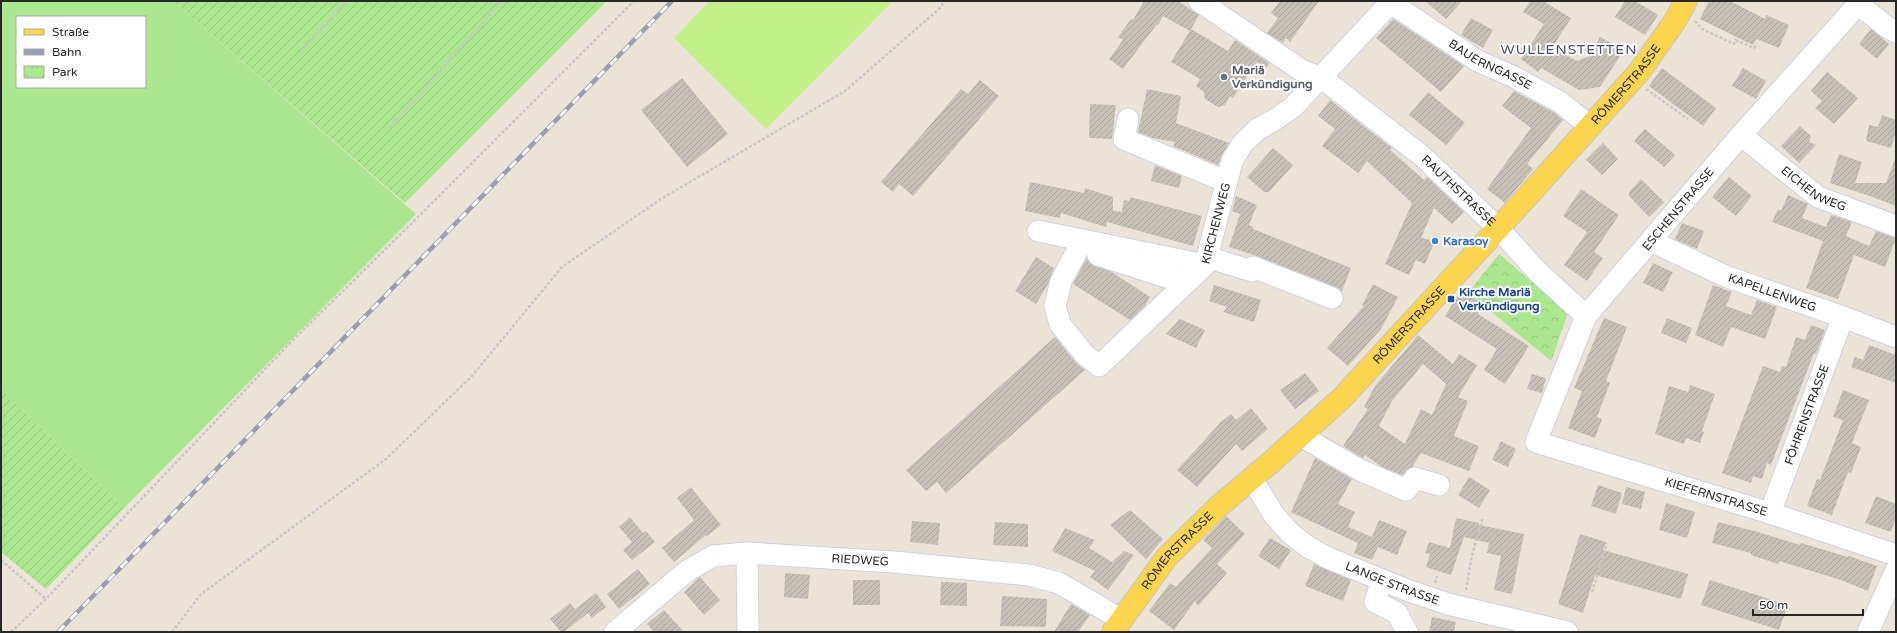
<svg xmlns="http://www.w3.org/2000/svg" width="1897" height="633" viewBox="0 0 1897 633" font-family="'Varela Round',sans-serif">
<defs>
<pattern id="park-crowns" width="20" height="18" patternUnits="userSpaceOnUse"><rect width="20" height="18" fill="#abe78f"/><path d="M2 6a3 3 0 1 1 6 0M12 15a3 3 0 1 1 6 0" fill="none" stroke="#93c67b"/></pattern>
<pattern id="garden-furrows" width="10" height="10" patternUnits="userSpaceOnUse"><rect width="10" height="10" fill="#abe78f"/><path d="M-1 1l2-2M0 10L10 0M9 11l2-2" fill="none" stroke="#93c67b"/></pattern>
<pattern id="building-hatch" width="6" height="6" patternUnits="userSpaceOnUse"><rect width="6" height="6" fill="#c6c0b7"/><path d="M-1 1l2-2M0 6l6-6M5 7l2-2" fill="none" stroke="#aaa59d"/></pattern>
</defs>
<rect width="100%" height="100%" fill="#ece3d7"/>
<!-- grass -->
<path fill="#abe78f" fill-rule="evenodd" d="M1,1H173L416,214L124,508L1,389ZM17,17H145V87H17Z"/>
<!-- park -->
<path fill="url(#park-crowns)" d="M1499,254L1568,313L1551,361L1483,305L1467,294Z"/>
<!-- garden -->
<path fill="url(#garden-furrows)" d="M173,1H607L405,203Z
M1,389L124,508L46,589L1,552Z"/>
<!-- pitch -->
<path fill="#c2f089" d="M710,1H893L766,129L674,38Z"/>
<!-- building -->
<path fill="url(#building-hatch)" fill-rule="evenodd" d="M1144,1H1178L1199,15L1190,31L1163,16L1158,25L1157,24L1123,69L1109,59L1123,40L1118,37L1131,19L1133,20Z
M1280,1H1319L1290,42L1286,38L1283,43L1267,33L1278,18L1271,13Z
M1425,1H1462L1446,19Z
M1530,1H1543L1571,18L1552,48L1577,61L1590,56L1600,37L1624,50L1600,87L1579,90L1541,68L1538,72L1521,59L1544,24L1523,12Z
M1625,1H1635L1658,15L1645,35L1615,17Z
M1709,1H1730L1765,19L1766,15L1789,25L1779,48L1756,39L1753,45L1700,19Z
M1471,18L1493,30L1483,48L1461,35Z
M1393,19L1464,66L1441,92L1376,38Z
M1191,29L1228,51L1235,40L1269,63L1266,68L1257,62L1233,98L1230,96L1225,105L1218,107L1205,99L1204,92L1196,86L1200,79L1171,62Z
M1871,29L1889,44L1877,59L1859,44Z
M1662,68L1716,108L1703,126L1649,86Z
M1743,68L1766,81L1756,99L1732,86Z
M1827,72L1858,98L1834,124L1815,108L1822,101L1811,91Z
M682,78L728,134L687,167L641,110Z
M980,80L999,96L913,196L899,184L893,192L881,182L961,89L968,94Z
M1147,89L1181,96L1176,123L1229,143L1222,155L1218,165L1173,146L1175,142L1153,138L1138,132Z
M1514,91L1553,112L1563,120L1527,164L1533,169L1505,203L1487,189L1531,128L1502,106Z
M1428,92L1465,123L1446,145L1409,115Z
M1330,100L1392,148L1390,150L1424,180L1427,177L1464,212L1452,224L1434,208L1421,238L1435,241L1425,264L1416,260L1409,275L1385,264L1412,203L1367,161L1358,173L1322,146L1335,129L1318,116Z
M1090,104L1116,105L1112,139L1089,138Z
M1882,115L1896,120V132L1891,148L1866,141L1869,125L1878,127Z
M1800,126L1811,136L1809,142L1816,145L1799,163L1781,146Z
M1645,129L1675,155L1664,167L1634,141Z
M1603,143L1618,159L1602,175L1586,160Z
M1273,148L1293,165L1269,192H1264L1247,177Z
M1839,154L1862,162L1855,183H1886L1895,159H1896V206L1870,196L1830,183Z
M1155,165L1182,176L1179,188L1151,181Z
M1729,177L1752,196L1736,216L1712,197Z
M1641,179L1664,202L1649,217L1629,196V192Z
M1030,182L1084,193L1085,188L1113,197V211L1122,212L1124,200L1129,201L1130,197L1202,216L1193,246L1107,222L1106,227L1061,213L1060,218L1025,211Z
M1581,189L1619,215L1594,252L1603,258L1587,281L1564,265L1587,232L1563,216Z
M1788,195L1808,204L1802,218L1826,227L1831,215L1852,222L1846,236L1869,246L1876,231L1896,238L1885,267L1854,255L1838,299L1806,288L1823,241L1772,222L1778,209L1781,211Z
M1236,196L1257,205L1249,225L1253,227V229L1351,268L1342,291L1336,287L1257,256L1229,247L1240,214L1232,211Z
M1682,223L1704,231L1697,249L1675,239Z
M1036,257L1054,268L1048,284L1036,304L1015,291Z
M1087,258L1094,266L1110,271L1150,297L1145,306L1130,320L1073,284Z
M1653,263L1673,272L1663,292L1643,283Z
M1373,284L1398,297L1381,329L1348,366L1327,348L1364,306L1362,305Z
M1214,285L1261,300L1254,322L1223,312L1227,307L1209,301Z
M1713,285L1732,292L1726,306L1751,315L1757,300L1777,307L1765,339L1731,327L1723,347L1695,335Z
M1461,291L1483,305L1478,314L1529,346L1505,384L1484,370L1497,349L1445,316Z
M1604,318L1627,327L1606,381L1610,383L1597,417L1602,419L1595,438L1568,428L1582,391L1574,388Z
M1667,318L1692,328L1686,343L1661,333Z
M1180,319L1205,330L1196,348L1166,334Z
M1811,325L1825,330L1816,354L1814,353L1771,465L1767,463L1762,479L1753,476L1751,483L1722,473L1763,366L1780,372L1782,366L1786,367L1796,337L1805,340Z
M1418,335L1453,364L1459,354L1477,365L1458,397L1468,401L1454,436L1479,446L1469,471L1421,453L1412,467L1402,475L1382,467L1365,455L1363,458L1343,446L1368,409L1364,407L1375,386ZM1423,364L1446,384L1432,415L1421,409L1405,444L1379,426L1392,401Z
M1055,337L1076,363L1085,370L946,493L937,482L926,491L906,470Z
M1869,345L1896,355V383L1851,367L1855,357L1863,360Z
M1305,373L1319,391L1295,409L1280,390Z
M1532,374L1546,378L1542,393L1527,389Z
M1690,385L1715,394L1702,431L1704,432L1700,443L1686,438L1684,444L1655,434L1669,386L1688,392Z
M1843,390L1869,400L1852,443L1861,447L1851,473L1848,472L1832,515L1807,506L1817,479L1820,480L1843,420L1833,417Z
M1251,408L1268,429L1242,451L1236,444L1197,487L1177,470L1221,422L1231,414L1236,420Z
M1501,441L1516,449L1508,467L1492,460Z
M1315,458L1352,479L1338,504L1355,512L1348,527L1372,537L1379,520L1407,531L1397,555L1378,547L1372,560L1354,553L1358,543L1291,512Z
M1469,477L1490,490L1479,508L1458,495Z
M1598,485L1622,493L1616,514L1591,506Z
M691,487L721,525L707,536L706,535L674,562L662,548L694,520L677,498Z
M1626,487L1645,492L1641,509L1622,504Z
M1876,496L1896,504V518L1891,532L1865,523Z
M1666,503L1695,512L1687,538L1659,530Z
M1130,510L1163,539L1146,559L1110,525Z
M1226,516L1245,534L1217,564L1227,573L1198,606L1195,601L1174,630L1149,611L1170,583L1176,587L1212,548L1203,540Z
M630,517L643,533L646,531L655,542L632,560L623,550L632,542L619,527Z
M1456,518L1479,523V525L1524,534L1512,594L1494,590L1501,556L1487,553L1489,543L1464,537L1451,575L1426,567L1430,554L1425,553L1429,542L1450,548Z
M912,521L940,523L938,545L910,542Z
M995,522L1028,524V547L993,545Z
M1718,522L1758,532L1800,545L1801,543L1848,557L1849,556L1877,566L1868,591L1841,580L1779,561L1778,564L1751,555V553L1712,543Z
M1065,528L1095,540L1089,548L1112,562L1124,551L1134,555L1108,590L1090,577L1095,571L1052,551Z
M1580,534L1606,542L1603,550L1688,574L1681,599L1595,575L1583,613L1558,604Z
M1270,538L1291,550L1279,569L1258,556Z
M1314,564L1351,580L1343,601L1305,586Z
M638,569L650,584L619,609L607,594Z
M785,573L810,575L808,599L784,597Z
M700,577L720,600L704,615L684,592Z
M853,580H880V605H853Z
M1710,580L1788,605L1779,630L1701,605Z
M941,582L967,583V606L940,605Z
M596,593L606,607L592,618L588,613L564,632H561L550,619L570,603L575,609Z
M1002,596L1047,599L1046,627L1000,626Z
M1071,604L1090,615L1078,632H1054Z
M664,610L684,632H654L647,624Z
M1432,617L1456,622L1454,632H1429Z"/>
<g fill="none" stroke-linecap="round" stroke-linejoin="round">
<defs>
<g id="minor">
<path id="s1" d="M1199,1L1301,70L1322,78L1422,156L1498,228L1538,272L1586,316"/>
<path id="s2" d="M1861,1L1741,135L1586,316L1536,442L1770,513L1896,555"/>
<path id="s3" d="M1391,3L1478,61L1514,77L1560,102L1590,126"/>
<path d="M1858,4L1887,27L1896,32"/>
<path d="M1128,119L1124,139L1227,182"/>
<path id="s4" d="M1741,135L1818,197L1896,226"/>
<path d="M1038,231L1205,265"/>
<path d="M1083,240L1061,281L1055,306L1060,324L1085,355L1099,366L1205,265"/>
<path id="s5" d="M1651,241L1725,276L1843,317L1896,337"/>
<path d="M1098,255L1185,283"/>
<path d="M1207,257L1252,271L1253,267L1332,298"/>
<path id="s6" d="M1205,265L1232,161L1243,143L1258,129L1276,119L1293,107L1392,1"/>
<path d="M1301,436L1360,470L1406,490L1415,478L1439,485"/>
<path id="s7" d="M1252,479L1274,515L1290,533L1308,547L1328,558L1407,590L1448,604L1567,632"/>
<path id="s8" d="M1770,513L1843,317"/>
<path d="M747,553L748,632"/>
<path d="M1382,580L1375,602L1397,613L1407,632"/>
<path id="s9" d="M615,632L687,571L713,556L747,553L894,562L1029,575L1059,583L1122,620"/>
<path d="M1868,632L1896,570"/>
</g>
<g id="major">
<path id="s10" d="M1113,632L1166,558L1219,506L1270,463L1342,398L1515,210L1639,72L1675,21L1686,1"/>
</g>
</defs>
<!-- minor casing -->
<use href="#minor" stroke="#cdd0e2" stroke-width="23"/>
<!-- major casing -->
<use href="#major" stroke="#c7c7c7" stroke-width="24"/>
<!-- path -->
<path stroke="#c7c7c7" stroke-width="2.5" stroke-dasharray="3 2" stroke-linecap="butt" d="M1695,21L1702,29L1734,44L1736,40L1754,48L1757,43
M301,51L348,1
M1646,89L1688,119
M390,129L501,1
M1,560L46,599
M1435,583L1437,576
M1466,590L1472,555L1483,517
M1592,592L1607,543
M11,632L46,599L290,343L412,223L634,1
M172,632L200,595L386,459L472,376L562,267L661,199L845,91L939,9L945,1"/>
<!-- minor -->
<use href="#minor" stroke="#fff" stroke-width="21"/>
<!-- major -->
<use href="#major" stroke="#fbd54d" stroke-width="22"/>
<defs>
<path id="rail" d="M58,632L672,1"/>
</defs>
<!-- rail casing -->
<use href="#rail" stroke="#9a9db4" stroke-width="4.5"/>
<!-- rail -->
<use href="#rail" stroke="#fff" stroke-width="3" stroke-dasharray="9" stroke-linecap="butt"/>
</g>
<!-- markers -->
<circle fill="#6b7280" stroke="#fff" stroke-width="1.5" cx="1224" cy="77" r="4"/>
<circle fill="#3f7fe0" stroke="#fff" stroke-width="1.5" cx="1435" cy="241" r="4"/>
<rect fill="#1a4fb4" stroke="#fff" stroke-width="1.5" x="1447" y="295" width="8" height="8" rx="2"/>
<g text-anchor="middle" stroke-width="4" stroke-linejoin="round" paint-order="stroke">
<!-- street labels -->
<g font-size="12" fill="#272727" stroke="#fff">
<text dy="4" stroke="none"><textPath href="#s3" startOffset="117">BAUERNGASSE</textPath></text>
<text dy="4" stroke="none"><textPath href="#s10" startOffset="752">RÖMERSTRASSE</textPath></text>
<text dy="4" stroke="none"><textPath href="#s4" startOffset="91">EICHENWEG</textPath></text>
<text dy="4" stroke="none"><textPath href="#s1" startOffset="323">RAUTHSTRASSE</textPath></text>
<text transform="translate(1678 209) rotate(-50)" y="4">ESCHENSTRASSE</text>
<text dy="4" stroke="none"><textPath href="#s6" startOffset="43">KIRCHENWEG</textPath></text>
<text dy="4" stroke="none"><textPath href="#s5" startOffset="132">KAPELLENWEG</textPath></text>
<text dy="4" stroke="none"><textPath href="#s10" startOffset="428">RÖMERSTRASSE</textPath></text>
<text dy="4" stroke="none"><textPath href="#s8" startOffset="105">FÖHRENSTRASSE</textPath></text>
<text dy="4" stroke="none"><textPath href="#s2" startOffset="742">KIEFERNSTRASSE</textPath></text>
<text dy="4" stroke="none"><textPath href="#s10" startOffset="104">RÖMERSTRASSE</textPath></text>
<text dy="4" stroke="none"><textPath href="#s9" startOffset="272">RIEDWEG</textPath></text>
<text dy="4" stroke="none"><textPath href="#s7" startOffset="181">LANGE STRASSE</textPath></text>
</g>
<!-- worship labels -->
<g font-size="12" font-weight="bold" fill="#5b616d" stroke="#fff" text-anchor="start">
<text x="1232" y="74">Mariä<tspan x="1232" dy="14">Verkündigung</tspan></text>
</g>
<!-- shop labels -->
<g font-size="12" font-weight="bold" fill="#366cbe" stroke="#fff" text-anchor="start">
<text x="1443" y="245">Karasoy</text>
</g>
<!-- transit labels -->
<g font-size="12" font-weight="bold" fill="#164399" stroke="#fff" text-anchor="start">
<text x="1459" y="296">Kirche Mariä<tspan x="1459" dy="14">Verkündigung</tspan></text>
</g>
<!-- quarter labels -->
<g font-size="14" letter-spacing="1" fill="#454e7b" stroke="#fff">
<text x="1569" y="54">WULLENSTETTEN</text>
</g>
</g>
<!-- border -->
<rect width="1897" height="633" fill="none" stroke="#272727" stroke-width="4"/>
<!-- legend -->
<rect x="16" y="16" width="130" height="72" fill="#ffffff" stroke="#a9a9a9"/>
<rect x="24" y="29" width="20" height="6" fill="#fbd54d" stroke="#a9a9a9"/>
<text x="52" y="36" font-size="12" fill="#272727">Straße</text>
<rect x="24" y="49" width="20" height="6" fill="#9a9db4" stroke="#a9a9a9"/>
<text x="52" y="56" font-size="12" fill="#272727">Bahn</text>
<rect x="24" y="66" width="20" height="12" fill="url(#park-crowns)" stroke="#a9a9a9"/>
<text x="52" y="76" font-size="12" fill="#272727">Park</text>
<!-- scale -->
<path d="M1753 609v6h110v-6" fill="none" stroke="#272727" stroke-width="2"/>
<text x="1759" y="609" font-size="12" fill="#272727" stroke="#ffffff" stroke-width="3" paint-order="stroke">50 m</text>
</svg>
